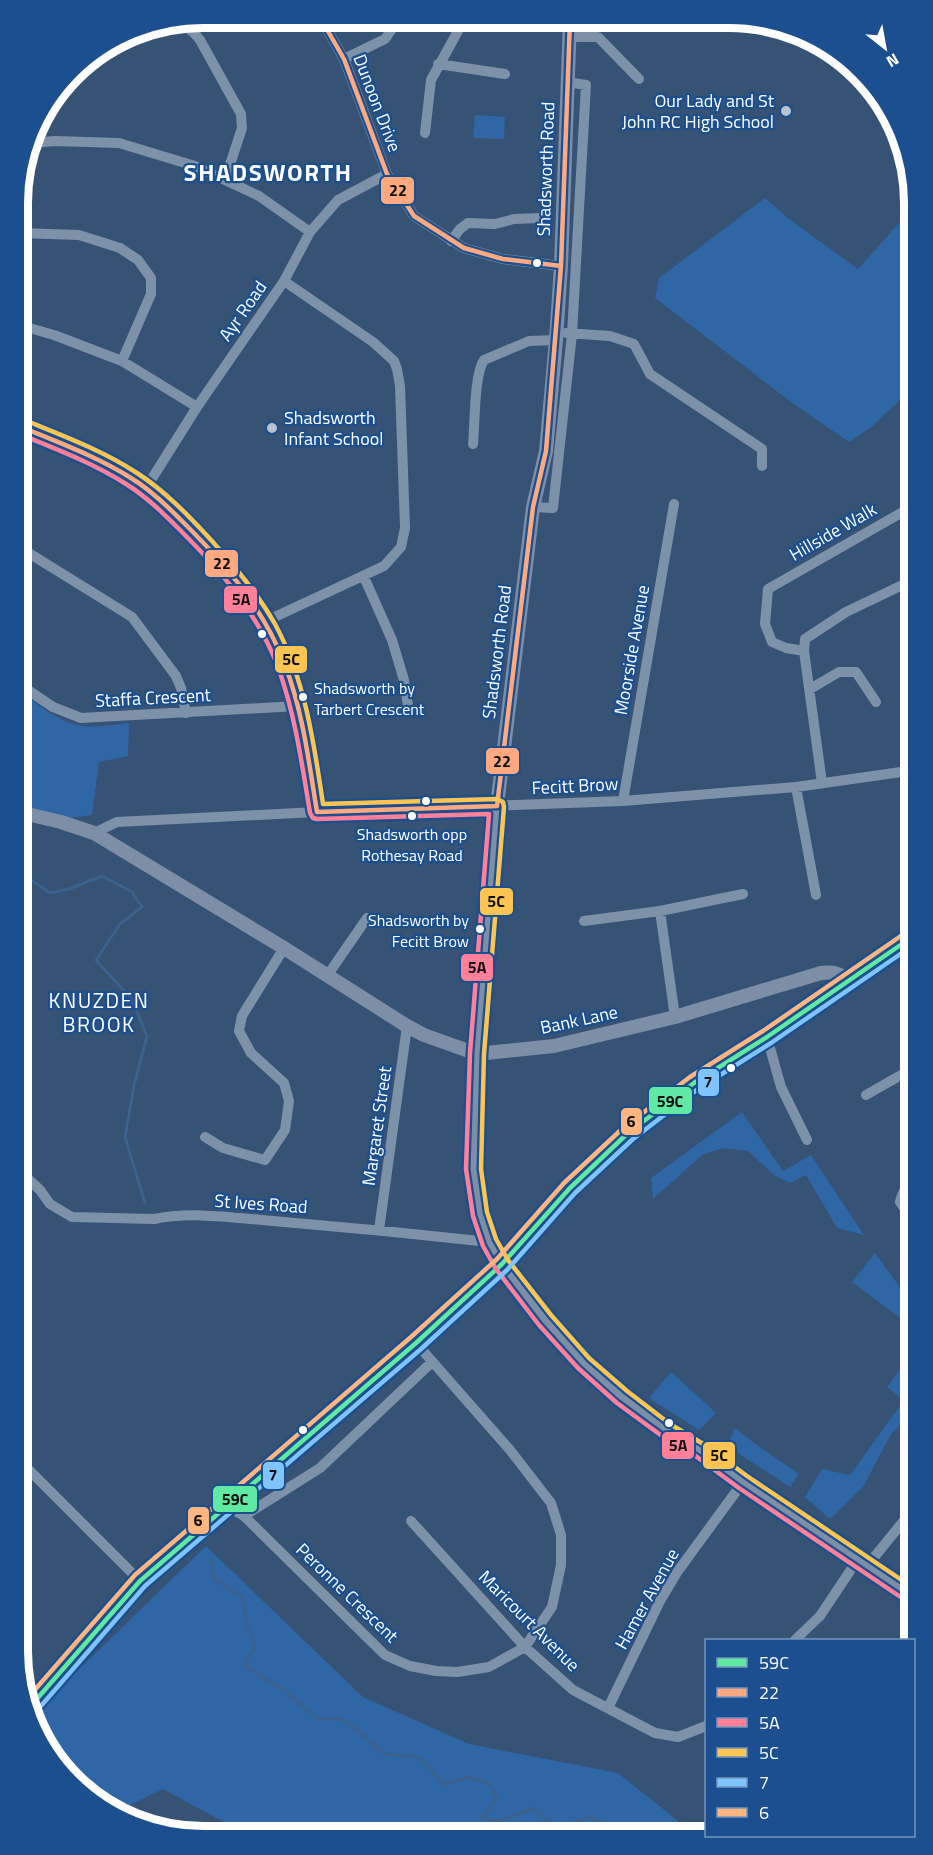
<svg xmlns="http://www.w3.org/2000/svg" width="933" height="1855" viewBox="0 0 933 1855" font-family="'Titillium Web',sans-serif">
<rect width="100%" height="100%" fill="#365274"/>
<!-- green -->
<path fill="#2f66a5" d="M475,115L505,117L504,139L473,138Z
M765,198L789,219L858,269L915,205V385L874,425L849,442L791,402L655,298L659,278Z
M19,691C34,701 50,715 67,722C86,730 109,725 129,723L128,756L99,762L92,815L68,818L19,808Z
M742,1112L783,1171L811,1155L864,1235L837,1228L806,1175L790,1183L774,1175L748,1151L723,1148L702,1155L653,1199L651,1178Z
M875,1253L915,1308V1329L852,1282Z
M915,1350V1410L891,1434L863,1487L830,1519L805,1497L822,1469L850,1475L904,1400L887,1387Z
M671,1372L716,1413L699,1430L649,1398Z
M735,1428L754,1443L799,1474L790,1487L727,1446Z
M206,1546L363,1697L469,1744L618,1773L677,1820L693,1837L249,1836L163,1789L122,1809L101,1799L99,1803L82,1791L34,1721L70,1678Z"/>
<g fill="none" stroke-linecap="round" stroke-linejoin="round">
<!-- stream -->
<path stroke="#3b618d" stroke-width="3" d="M19,872L50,893L69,889L102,876L132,892L142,907L120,924L96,960L132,1000L147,1036L134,1086L125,1137L145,1203
M211,1560L214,1579L243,1597L247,1625L255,1646L244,1665L284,1690L317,1718L345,1720L385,1754L420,1757L445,1785L467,1777L489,1783L497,1799L482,1818L501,1821L533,1808L555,1828L592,1817L617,1831L619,1837"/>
<!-- minor -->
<path stroke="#7d92a8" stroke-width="10" d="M321,19L344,59L387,174L414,216L464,248L503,259L561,266
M180,23L193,32L200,40L241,114L242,128L225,180
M569,37H598L639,79
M344,59L385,39L399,19
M438,64L505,74
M425,133L431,80L464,20
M31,143L55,141L119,143L195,166L259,196L310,232
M19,233L79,235L120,248L138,260L151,278V294L122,361
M451,241L460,229L468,223L495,224L514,219L540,218
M19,325L54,335L122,361L197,407
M566,333L610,336L634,344L650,374L762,449V466
M19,426C62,444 108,461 146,488C165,503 182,521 199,538C235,577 267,615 285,665C303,713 309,762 317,812
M473,444C475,425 474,374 484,360L529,341L556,340
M908,457L915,470
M146,488L197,407L284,281L310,232L338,200L387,174
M533,507L553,508L572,334L586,85L567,82
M19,547L132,617L176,676L181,688L186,713
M364,577L392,640L404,680L408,706
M264,622L384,566L401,547L405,528L400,386L397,369L394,361L373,342L284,281
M804,651L805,639L846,612L915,579
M19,684L53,707L81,718L298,706
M810,689L839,672H856L876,702
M822,783L804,651L786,648L772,642L765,624L768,589L915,505
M796,787L816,895
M623,801L674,504
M94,833L117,822L317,812L623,801L796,787L915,770
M911,849L915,848
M660,911L675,1017
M584,921L660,911L743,894
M327,976L367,918
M767,1037L781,1087L807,1140
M866,1095L915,1067
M205,1137L223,1148L265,1160L285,1130L289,1101L284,1083L251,1053L239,1031L242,1016L284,948
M19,1167L25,1176L40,1190L50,1204L72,1217L154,1219C192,1211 235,1218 273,1221C345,1227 417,1234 489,1242
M915,1223L900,1202C902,1193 905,1186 915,1183
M379,1230L407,1026
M18,1465L29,1470L140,1581
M225,1505L244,1516L385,1655L410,1666L436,1671L457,1672L489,1667L525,1647L552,1607L561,1565V1535L551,1503L510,1450L416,1343
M244,1516L320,1468L432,1362
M411,1521L525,1647L573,1690L655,1733L678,1737L706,1726
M867,1566L915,1507
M795,1640L820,1616L858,1559
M608,1708L660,1601L678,1571L743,1482"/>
<!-- major -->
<path stroke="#7d8ea7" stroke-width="14" d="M570,20L561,266L556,340L546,451L533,507L497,806L477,1054L473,1169L480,1214L489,1242L502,1264L545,1320L584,1363L622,1397L666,1430L701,1451L743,1482L915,1598
M19,812L61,822L94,833L284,948L407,1026L424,1035L477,1054L554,1046L675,1017L821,973C832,972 840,972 848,981
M28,1709L140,1581L333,1413L416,1343L502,1264L570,1188L628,1133L694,1083L767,1037L915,935"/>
<defs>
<path id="bus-1" d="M28,1709L140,1581L416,1343L502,1264L570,1188L628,1133L694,1083L767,1037L915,935"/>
<path id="bus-2" d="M321,19L344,59L387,174L414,216L464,248L503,259L561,266
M19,426C57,442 96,456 131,478C152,491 169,508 186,525C227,566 265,611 285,665C303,712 309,763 317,812L497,806L533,507L546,451L561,266L570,20"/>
<path id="bus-3" d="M19,434C56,449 93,463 126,484C147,497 164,514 181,531C221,571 258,614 278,667C295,714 302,764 310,813L313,818L317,819L489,814L470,1053L466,1169L473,1216L483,1246L496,1269L539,1325L578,1368L617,1403L662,1436L697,1457L739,1488L911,1604"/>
<path id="bus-4" d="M22,419C61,435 102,450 137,473C165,491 189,516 212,541C235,567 258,594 275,624C305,679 314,743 323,804L497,799L503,802L504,807L484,1054L481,1169L487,1212L496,1239L508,1260L551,1315L589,1358L627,1391L670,1424L705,1445L747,1476L915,1589"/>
<path id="bus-5" d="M34,1714L145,1586L421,1349L507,1270L575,1193L633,1139L698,1089L771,1043L915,944"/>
<path id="bus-6" d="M26,1700L135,1575L411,1337L497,1259L564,1183L623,1128L690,1077L763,1031L911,929"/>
</defs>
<!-- bus-1 casing -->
<use href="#bus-1" stroke="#1b4f8f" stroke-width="9"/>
<!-- bus-2 casing -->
<use href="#bus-2" stroke="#1b4f8f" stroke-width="9"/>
<!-- bus-3 casing -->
<use href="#bus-3" stroke="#1b4f8f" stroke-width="9"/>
<!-- bus-4 casing -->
<use href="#bus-4" stroke="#1b4f8f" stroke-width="9"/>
<!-- bus-5 casing -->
<use href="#bus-5" stroke="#1b4f8f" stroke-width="9"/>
<!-- bus-6 casing -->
<use href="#bus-6" stroke="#1b4f8f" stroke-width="9"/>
<!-- bus-1 -->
<use href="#bus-1" stroke="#60e9a3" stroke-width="4.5"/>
<!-- bus-2 -->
<use href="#bus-2" stroke="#ffa980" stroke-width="4.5"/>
<!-- bus-3 -->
<use href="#bus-3" stroke="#ff8098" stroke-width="4.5"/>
<!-- bus-4 -->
<use href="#bus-4" stroke="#fcc553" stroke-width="4.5"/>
<!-- bus-5 -->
<use href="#bus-5" stroke="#80c4ff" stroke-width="4.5"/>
<!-- bus-6 -->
<use href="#bus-6" stroke="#ffb580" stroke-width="4.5"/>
</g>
<!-- markers -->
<g fill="#b9c2ce" stroke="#1b4f8f" stroke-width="2">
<circle cx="786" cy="111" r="6"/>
<circle cx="272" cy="428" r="6"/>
</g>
<g fill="#fff" stroke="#1b4f8f" stroke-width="2">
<circle cx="537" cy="263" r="5"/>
<circle cx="262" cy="634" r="5"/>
<circle cx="303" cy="697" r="5"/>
<circle cx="426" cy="801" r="5"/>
<circle cx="412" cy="816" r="5"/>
<circle cx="480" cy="929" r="5"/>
<circle cx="731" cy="1068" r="5"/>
<circle cx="669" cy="1423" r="5"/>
<circle cx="303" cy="1430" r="5"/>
</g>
<g text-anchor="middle" stroke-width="4.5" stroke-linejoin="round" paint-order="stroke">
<!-- bus labels -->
<g font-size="16" fill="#fff" stroke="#1b4f8f" text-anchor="start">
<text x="314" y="694">Shadsworth by<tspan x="314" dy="21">Tarbert Crescent</tspan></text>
<text x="412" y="840" text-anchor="middle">Shadsworth opp<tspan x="412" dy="21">Rothesay Road</tspan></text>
<text x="469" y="926" text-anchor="end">Shadsworth by<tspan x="469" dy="21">Fecitt Brow</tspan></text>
</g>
<!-- poi labels -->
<g font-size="18" fill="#fff" stroke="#1b4f8f" text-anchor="end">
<text x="774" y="107">Our Lady and St<tspan x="774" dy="21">John RC High School</tspan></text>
<text x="284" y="424" text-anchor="start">Shadsworth<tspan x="284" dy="21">Infant School</tspan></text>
</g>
<!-- street labels -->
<g font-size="18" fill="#fff" stroke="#1b4f8f">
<text transform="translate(377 103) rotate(69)" y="6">Dunoon Drive</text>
<text transform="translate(546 169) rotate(-88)" y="6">Shadsworth Road</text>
<text transform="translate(243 311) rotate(-55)" y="6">Ayr Road</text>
<text transform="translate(833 532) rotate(-30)" y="6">Hillside Walk</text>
<text transform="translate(632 650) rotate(-80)" y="6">Moorside Avenue</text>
<text transform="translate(497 652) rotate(-83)" y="6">Shadsworth Road</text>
<text transform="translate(153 698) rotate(-3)" y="6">Staffa Crescent</text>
<text transform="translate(575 786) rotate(-3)" y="6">Fecitt Brow</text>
<text transform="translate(579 1020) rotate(-12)" y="6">Bank Lane</text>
<text transform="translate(377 1126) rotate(-82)" y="6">Margaret Street</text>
<text transform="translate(261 1204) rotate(4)" y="6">St Ives Road</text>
<text transform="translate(347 1593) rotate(44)" y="6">Peronne Crescent</text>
<text transform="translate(647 1599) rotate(-61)" y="6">Hamer Avenue</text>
<text transform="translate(529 1621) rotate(45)" y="6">Maricourt Avenue</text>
</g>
<!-- quarter labels -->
<g font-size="21" letter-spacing="1.5" fill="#fff" stroke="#1b4f8f">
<text x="99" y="1008">KNUZDEN<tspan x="99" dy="24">BROOK</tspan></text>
</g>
<!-- district labels -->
<g font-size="24" font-weight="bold" letter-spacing="1.5" fill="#fff" stroke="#1b4f8f">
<text x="268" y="181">SHADSWORTH</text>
</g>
</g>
<!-- crop -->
<path d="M0 0H933V1855H0ZM203 28H729A175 175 0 0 1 904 203V1651A175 175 0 0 1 729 1826H203A175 175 0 0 1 28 1651V203A175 175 0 0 1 203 28Z" fill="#1b4f8f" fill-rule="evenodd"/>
<path fill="none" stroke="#fff" stroke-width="8" d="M203 28H729A175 175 0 0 1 904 203V1651A175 175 0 0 1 729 1826H203A175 175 0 0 1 28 1651V203A175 175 0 0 1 203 28Z"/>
<g stroke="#1b4f8f" stroke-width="2">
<rect x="380" y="176" width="35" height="29" rx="6" fill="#ffa980"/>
<rect x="204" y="549" width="35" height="29" rx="6" fill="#ffa980"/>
<rect x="223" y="585" width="35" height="29" rx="6" fill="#ff8098"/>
<rect x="274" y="645" width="34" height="29" rx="6" fill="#fcc553"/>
<rect x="485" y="747" width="35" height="28" rx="6" fill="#ffa980"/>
<rect x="479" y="887" width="35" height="29" rx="6" fill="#fcc553"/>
<rect x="460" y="953" width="34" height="29" rx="6" fill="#ff8098"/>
<rect x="697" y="1068" width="23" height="29" rx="6" fill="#80c4ff"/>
<rect x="648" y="1086" width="45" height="29" rx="6" fill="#60e9a3"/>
<rect x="620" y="1107" width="23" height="29" rx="6" fill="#ffb580"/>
<rect x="661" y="1431" width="34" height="29" rx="6" fill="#ff8098"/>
<rect x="702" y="1441" width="34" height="29" rx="6" fill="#fcc553"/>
<rect x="262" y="1461" width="23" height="29" rx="6" fill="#80c4ff"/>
<rect x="212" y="1485" width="46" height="28" rx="6" fill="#60e9a3"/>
<rect x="187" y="1506" width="23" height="29" rx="6" fill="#ffb580"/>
</g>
<g font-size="16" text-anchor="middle" font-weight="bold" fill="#111">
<text x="398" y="196">22</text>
<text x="222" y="569">22</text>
<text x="241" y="605">5A</text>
<text x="291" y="665">5C</text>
<text x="502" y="767">22</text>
<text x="496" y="907">5C</text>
<text x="477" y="973">5A</text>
<text x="708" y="1088">7</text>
<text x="670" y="1107">59C</text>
<text x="631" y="1127">6</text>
<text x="678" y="1451">5A</text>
<text x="719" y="1461">5C</text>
<text x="273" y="1481">7</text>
<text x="235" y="1505">59C</text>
<text x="198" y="1526">6</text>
</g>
<!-- legend -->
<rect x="705" y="1639" width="210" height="198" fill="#1b4f8f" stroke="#7695bc" stroke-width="1.5"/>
<rect x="717" y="1658" width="30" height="9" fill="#60e9a3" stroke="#7695bc" stroke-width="1.5"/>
<text x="759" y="1669" font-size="18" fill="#ffffff">59C</text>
<rect x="717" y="1688" width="30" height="9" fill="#ffa980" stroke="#7695bc" stroke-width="1.5"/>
<text x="759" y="1699" font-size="18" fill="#ffffff">22</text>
<rect x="717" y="1718" width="30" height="9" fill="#ff8098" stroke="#7695bc" stroke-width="1.5"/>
<text x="759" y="1729" font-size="18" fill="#ffffff">5A</text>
<rect x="717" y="1748" width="30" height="9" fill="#fcc553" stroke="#7695bc" stroke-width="1.5"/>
<text x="759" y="1759" font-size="18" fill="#ffffff">5C</text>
<rect x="717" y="1778" width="30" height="9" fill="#80c4ff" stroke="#7695bc" stroke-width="1.5"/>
<text x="759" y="1789" font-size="18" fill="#ffffff">7</text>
<rect x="717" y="1808" width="30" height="9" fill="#ffb580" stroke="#7695bc" stroke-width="1.5"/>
<text x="759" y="1819" font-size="18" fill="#ffffff">6</text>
<!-- north arrow -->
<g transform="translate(885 48) rotate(149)" stroke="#1b4f8f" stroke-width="4.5" paint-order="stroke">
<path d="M0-4.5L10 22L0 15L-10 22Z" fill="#ffffff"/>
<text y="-9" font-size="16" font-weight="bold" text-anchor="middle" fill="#ffffff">N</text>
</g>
</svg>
